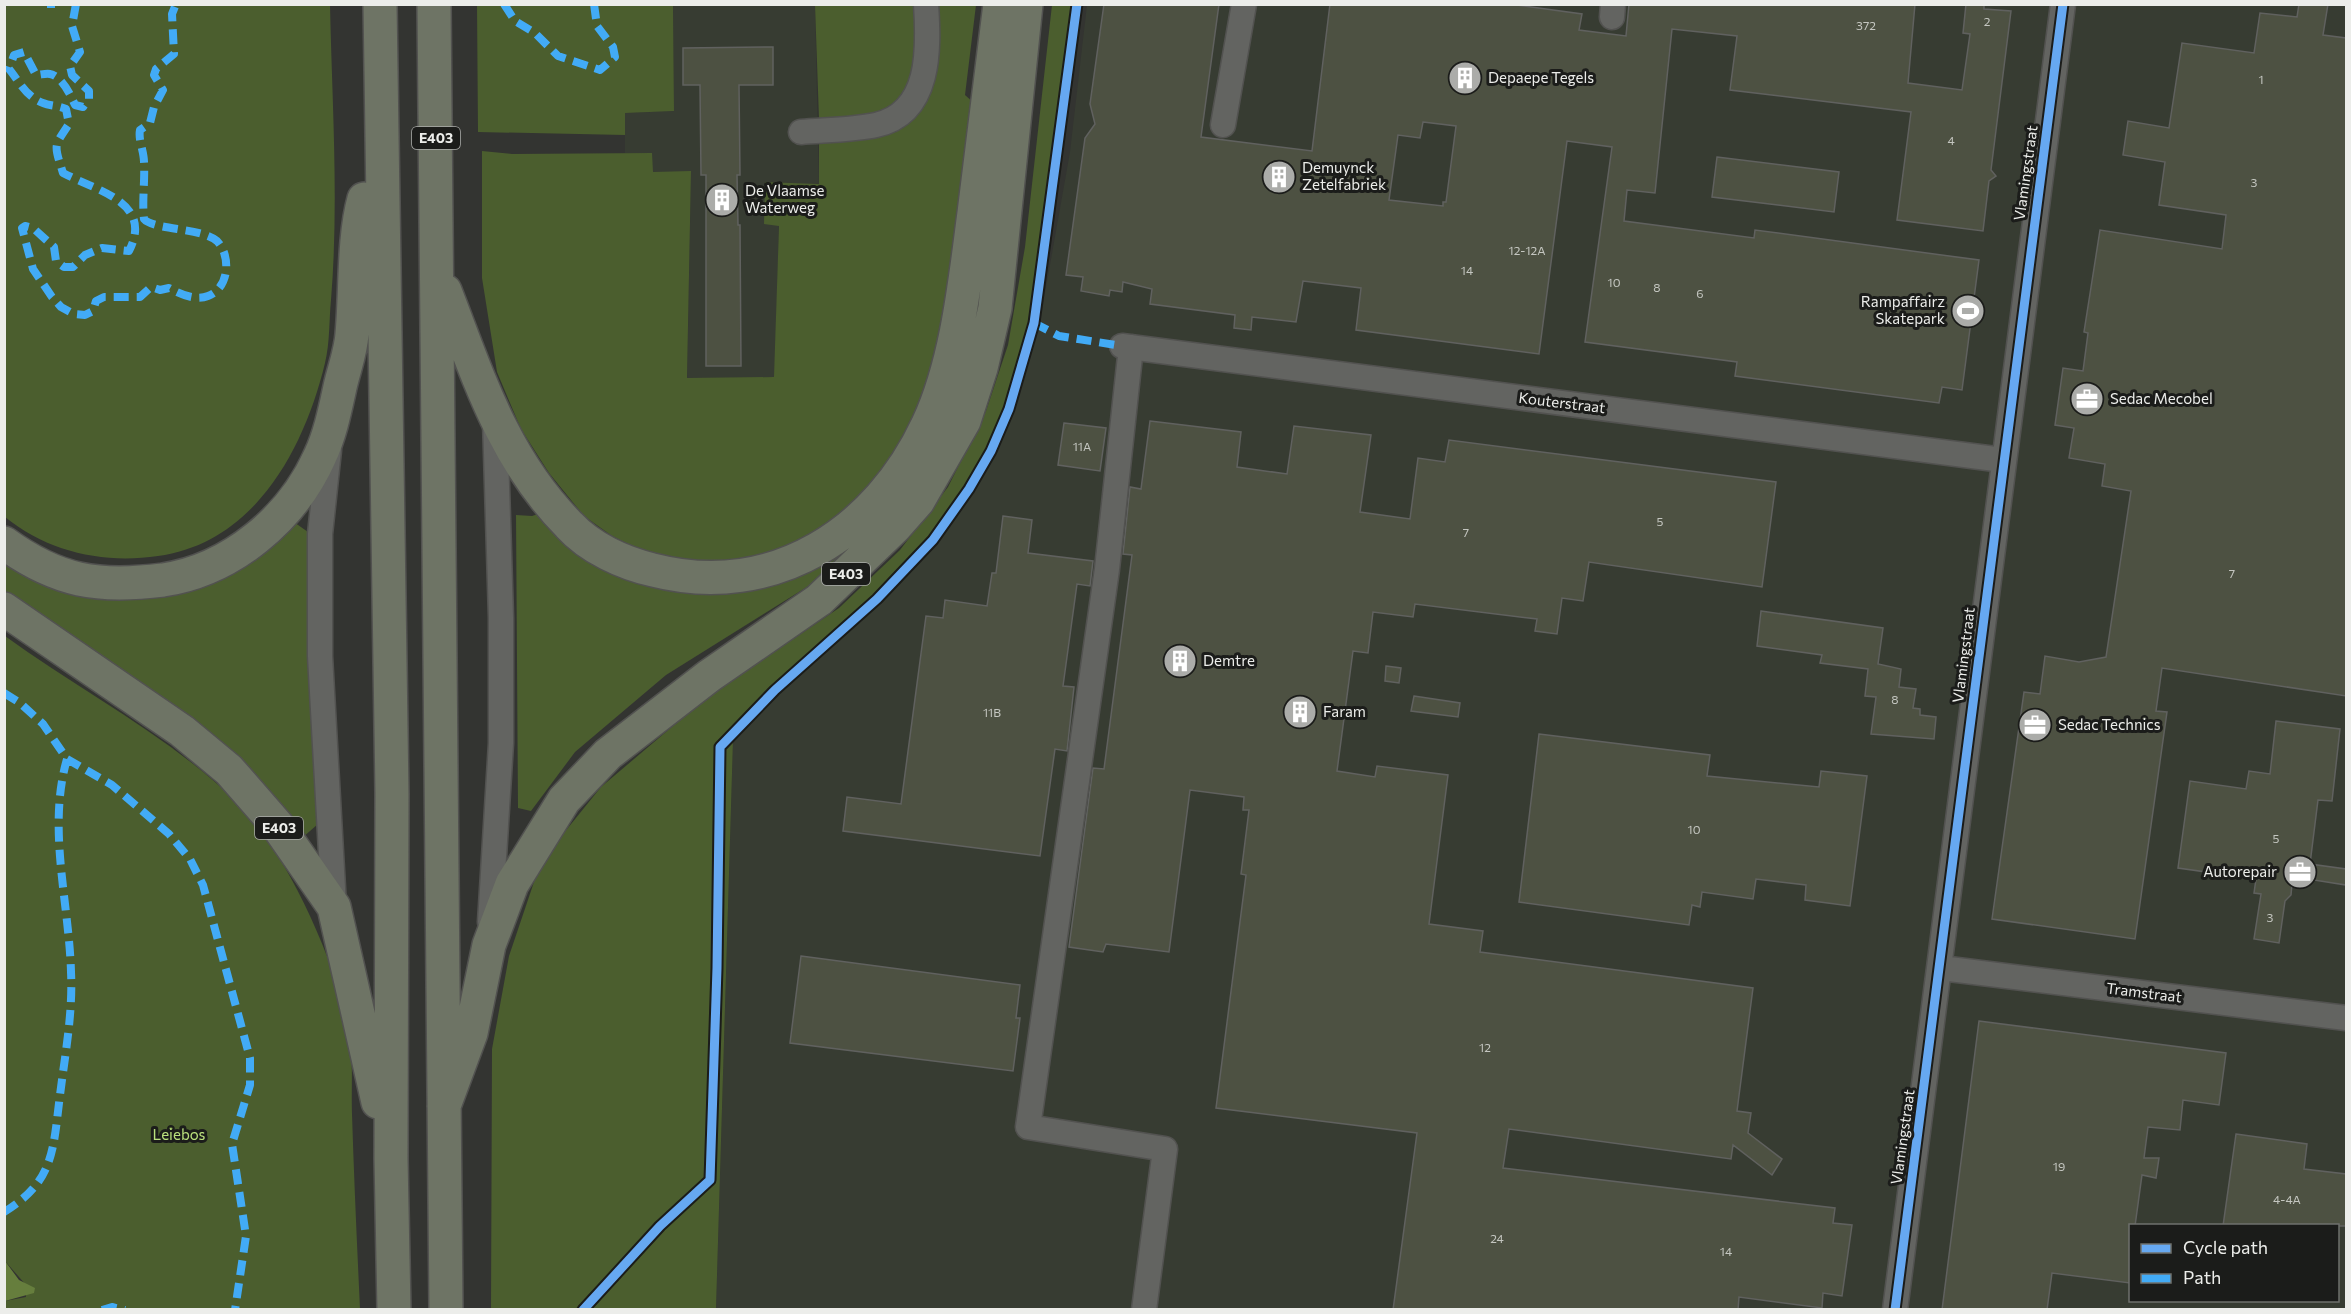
<svg xmlns="http://www.w3.org/2000/svg" width="2351" height="1314" viewBox="0 0 2351 1314" font-family="Commissioner,sans-serif">
<rect width="100%" height="100%" fill="#333431"/>
<!-- built -->
<path fill="#373c32" fill-rule="evenodd" d="M673,5H836L815,6L819,184L766,182L779,225L775,377L687,379L691,172H652V153H625V113L674,111Z
M1087,5H2346V1309L716,1310L733,740L784,687L901,580L936,542L975,489L996,453L1027,368L1042,310L1070,152ZM2130,1226H2338V1300H2130Z"/>
<!-- green -->
<path fill="#4b5e2e" d="M4,5H330C332,102 339,202 331,300C329,320 330,343 325,363C304,450 254,543 158,556C103,564 48,552 5,517Z
M477,5H673L674,111L625,113V135L478,132Z
M815,5H917C918,47 921,99 871,115C856,120 835,118 819,119Z
M935,5H976L965,95L974,103L948,319L927,399L904,446L861,503L817,537L734,565L686,563L642,551L612,536L584,516L549,473L521,429L497,372L482,278V151L512,154L652,153L653,172L691,171L687,378L774,377L779,226L764,224L765,182L819,184V138L916,109Z
M1052,5H1072L1031,315L1017,372L989,447L970,482L932,537L898,575L734,727L739,733L733,740L716,1309L491,1310L492,1049L509,956L535,879L563,834L601,787L706,698L839,608L900,550L948,487L986,411L1008,345L1025,247Z
M980,246L984,309L922,476L831,572L666,675L575,752L531,811L518,808L516,515L532,516L541,513L728,591L886,503Z
M291,520L308,532L313,551L318,824L302,838L5,596L4,557L100,595Z
M5,636C81,691 169,736 237,802C285,849 334,958 348,1024C354,1052 351,1085 352,1114C354,1179 357,1244 360,1309H5V1301L26,1297V1285L5,1261Z"/>
<!-- water -->
<path fill="#667e3d" d="M5,1261L19,1280L35,1288L34,1293L5,1301Z"/>
<!-- building -->
<path fill="#4d5142" stroke="#60615f" stroke-width="1.5" fill-rule="evenodd" d="M1104,4H1219L1201,137L1312,151L1330,4H1509L1582,14L1579,30L1626,36L1629,4H1915L1908,83L1962,90L1970,34L1963,33L1966,4H1984V9L2011,11L1991,170L1996,176L1989,181L1983,231L1897,220L1911,112L1730,90L1737,36L1672,29L1655,193L1627,190L1624,221L1754,238L1755,230L1979,260L1962,390L1942,387L1939,403L1735,376L1737,362L1585,342L1612,147L1567,141L1539,354L1356,330L1361,288L1303,281L1296,322L1252,317L1251,330L1234,328L1235,315L1150,304L1152,289L1123,282L1122,292L1110,290L1109,296L1081,291L1083,277L1066,275L1085,138L1095,124L1090,104ZM1423,122L1456,126L1446,202H1443V206L1389,200L1398,135L1420,138Z
M2299,4H2328L2323,35L2346,38V696L2162,668L2156,711L2167,712L2135,939L1992,919L2024,692L2040,694L2045,656L2079,662L2106,657L2131,491L2102,486L2105,464L2069,458L2074,428L2055,425L2063,368L2083,371L2088,333L2084,332L2100,230L2222,249L2226,215L2159,205L2165,162L2123,155L2128,121L2169,128L2182,43L2254,53L2260,13L2297,17Z
M773,47V85H739L740,175H737L738,225H740L741,366H706V175H701L700,85H683V48Z
M1717,157L1839,172L1834,212L1712,197Z
M1150,421L1241,432L1237,467L1287,474L1294,426L1371,435L1360,512L1410,519L1418,458L1445,462L1449,440L1776,482L1762,587L1589,562L1583,601L1562,598L1557,634L1535,631L1537,619L1415,604L1413,617L1373,612L1368,653L1353,651L1337,771L1375,777L1377,766L1448,775L1429,924L1483,931L1480,952L1753,988L1737,1111L1751,1113L1748,1133L1782,1159L1772,1175L1733,1145L1731,1159L1509,1129L1503,1168L1835,1208L1833,1223L1852,1225L1842,1296L1823,1293L1822,1308L1739,1297L1738,1310H1393L1417,1133L1216,1108L1246,875L1241,874L1249,810H1243L1244,797L1190,790L1169,952L1106,944L1103,952L1069,947L1093,768L1104,769L1132,555L1123,554L1130,487L1141,489Z
M1064,423L1106,428L1100,471L1058,465Z
M1003,516L1032,520L1028,553L1093,561L1090,586L1077,584L1063,686L1074,687L1067,751L1055,749L1040,856L843,831L847,797L901,804L926,616L943,618L945,600L987,606L992,573H996Z
M1761,611L1883,628L1878,664L1901,669L1899,687L1916,689L1913,708L1920,709V715L1936,717L1934,739L1871,734L1876,697L1865,696L1868,669L1820,663L1822,655L1757,646Z
M1386,666L1401,668L1399,683L1385,681Z
M1414,696L1460,703L1458,717L1411,711Z
M2276,721L2340,729L2332,801L2318,800L2310,864L2346,869V885L2308,879L2307,886L2292,884L2291,895L2285,901L2279,943L2254,939L2261,894L2254,893L2256,879L2178,868L2190,781L2246,789L2249,771L2270,774Z
M1539,734L1710,755L1707,776L1819,787L1821,771L1867,776L1850,906L1805,900L1806,885L1756,879L1753,899L1702,892L1700,907L1692,905L1689,925L1519,902Z
M801,956L1020,985L1016,1018H1020L1013,1071L790,1043Z
M1979,1021L2226,1053L2219,1105L2183,1100L2180,1130L2148,1127L2144,1158H2159L2156,1178L2142,1175L2135,1226H2130V1283L2052,1273L2047,1310H1942Z
M2236,1134L2307,1144L2304,1169L2346,1174V1226H2223Z"/>
<g fill="none" stroke-linecap="round" stroke-linejoin="round">
<defs>
<path id="minor" d="M1612,17L1613,4
M1223,125L1244,4
M801,132C825,130 852,130 876,125C931,113 929,49 926,4
M1122,346L2003,460
M1131,347L1107,569L1028,1127L1165,1149L1144,1310
M329,450L320,534V656L334,906
M490,922L501,743V618L495,420
M1941,968L2346,1018
M1895,1310L2063,4"/>
<path id="highway" d="M380,4L392,794L391,1158L394,1310
M434,4L446,1310
M445,291C478,376 503,458 569,525C590,548 623,563 653,570C774,601 878,532 928,424C957,362 965,281 974,213C983,144 991,74 1000,4
M4,543C58,582 98,588 163,580C231,570 292,519 320,456C330,435 335,410 340,387C344,369 351,351 352,334C356,291 353,239 364,199
M4,609L182,731L229,770L277,825L334,907L378,1102
M444,1106L471,1033L489,945L512,884L564,800L608,754L709,676L819,600L895,527L918,501L964,421L981,368L995,308L1026,4"/>
</defs>
<!-- minor casing -->
<use href="#minor" stroke="#525250" stroke-width="27"/>
<!-- highway casing -->
<use href="#highway" stroke="#525250" stroke-width="36"/>
<!-- minor -->
<use href="#minor" stroke="#636461" stroke-width="24"/>
<!-- highway -->
<use href="#highway" stroke="#6e7465" stroke-width="33"/>
<!-- quiet -->
<path stroke="#42abf6" stroke-width="8" stroke-dasharray="15 8" stroke-linecap="butt" d="M47,4H55
M76,4L72,26L80,52L70,66L72,75L89,91V99L83,107L75,105C71,96 62,76 50,74C46,73 40,75 36,75L24,52L14,55L9,69C19,81 26,97 43,103C50,106 57,105 66,109L69,124C53,148 54,144 63,173C97,191 154,202 129,251L102,248L85,255L73,267H64L56,261L54,247L33,228L25,226L22,228L33,269L52,297L61,307L74,314L85,315L93,311L96,301L104,297H140L151,287L160,290L169,288C180,294 195,301 208,296C230,288 231,255 217,241C203,228 153,230 144,219C142,200 145,182 144,162C144,151 138,140 140,130L150,123L154,107L163,90L154,75L156,69L174,54L172,14L176,4
M504,4L515,21L535,33L558,56L600,70L615,57L613,47L597,26L594,4
M1034,323L1059,336L1122,346
M4,693L20,703L43,724L67,759L112,785L169,834L190,859L203,885L250,1058V1085L232,1144L246,1236L235,1310
M4,1212C55,1181 53,1149 60,1095C65,1055 73,1013 71,972C69,902 47,828 67,759
M102,1310L112,1307L125,1310"/>
<defs>
<path id="cycleway" d="M583,1310L660,1226L710,1180L717,968L720,747L775,690L877,599L933,540L969,489L991,451L1009,409L1034,323L1077,4
M1895,1310L2063,4"/>
</defs>
<!-- cycleway casing -->
<use href="#cycleway" stroke="#1b1c1a" stroke-width="13"/>
<!-- cycleway -->
<use href="#cycleway" stroke="#66a8f1" stroke-width="9"/>
</g>
<!-- icons -->
<defs>
<symbol id="building-disc" viewBox="-11 -11 22 22"><circle r="9.5" fill="#abaca9" stroke="#1b1c1a"/><path d="M-4-6H4V6H1V3H-1V6H-4ZM-2.5-4.3h1.7v1.8h-1.7ZM.8-4.3h1.7v1.8H.8ZM-2.5-1h1.7V.8h-1.7ZM.8-1h1.7V.8H.8Z" fill="#fff"/></symbol>
<symbol id="stadium-disc" viewBox="-11 -11 22 22"><circle r="9.5" fill="#abaca9" stroke="#1b1c1a"/><path d="M0-5a6.5 5 0 1 0 0 10a6.5 5 0 1 0 0-10ZM-3.5-1.8h7v3.6h-7Z" fill="#fff"/></symbol>
<symbol id="office-disc" viewBox="-11 -11 22 22"><circle r="9.5" fill="#abaca9" stroke="#1b1c1a"/><path d="M-6-3h4V-5.5h4V-3h4V5H-6ZM-1-4.5V-3h2v-1.5ZM-6 0V1H6V0Z" fill="#fff"/></symbol>
</defs>
<g fill-rule="evenodd">
<use href="#building-disc" x="1446" y="59" width="38" height="38"/>
<use href="#building-disc" x="1260" y="158" width="38" height="38"/>
<use href="#building-disc" x="703" y="181" width="38" height="38"/>
<use href="#stadium-disc" x="1949" y="292" width="38" height="38"/>
<use href="#office-disc" x="2068" y="380" width="38" height="38"/>
<use href="#building-disc" x="1161" y="642" width="38" height="38"/>
<use href="#building-disc" x="1281" y="693" width="38" height="38"/>
<use href="#office-disc" x="2016" y="706" width="38" height="38"/>
<use href="#office-disc" x="2281" y="853" width="38" height="38"/>
</g>
<g text-anchor="middle" stroke-width="6" stroke-linejoin="round" paint-order="stroke">
<!-- number labels -->
<g font-size="12" fill="#c4c6c0">
<text x="1987" y="26">2</text>
<text x="1866" y="30">372</text>
<text x="2261" y="84">1</text>
<text x="1951" y="145">4</text>
<text x="2254" y="187">3</text>
<text x="1527" y="255">12-12A</text>
<text x="1467" y="275">14</text>
<text x="1614" y="287">10</text>
<text x="1657" y="292">8</text>
<text x="1700" y="298">6</text>
<text x="1082" y="451">11A</text>
<text x="1660" y="526">5</text>
<text x="1466" y="537">7</text>
<text x="2232" y="578">7</text>
<text x="1895" y="704">8</text>
<text x="992" y="717">11B</text>
<text x="1694" y="834">10</text>
<text x="2276" y="843">5</text>
<text x="2270" y="922">3</text>
<text x="1485" y="1052">12</text>
<text x="2059" y="1171">19</text>
<text x="2287" y="1204">4-4A</text>
<text x="1497" y="1243">24</text>
<text x="1726" y="1256">14</text>
</g>
<!-- shield labels -->
<g fill="#1b1c1a" stroke="#adaeac" stroke-width="1.5">
<rect x="412" y="127" width="48" height="22" rx="4.5"/>
<rect x="822" y="563" width="48" height="22" rx="4.5"/>
<rect x="255" y="817" width="48" height="22" rx="4.5"/>
</g>
<g font-size="14" font-weight="bold" fill="#ecedea">
<text x="436" y="143">E403</text>
<text x="846" y="579">E403</text>
<text x="279" y="833">E403</text>
</g>
<!-- poi labels -->
<g font-size="15" fill="#ecedea" stroke="#1b1c1a" text-anchor="start">
<text x="1488" y="83">Depaepe Tegels</text>
<text x="1302" y="173">Demuynck<tspan x="1302" dy="17">Zetelfabriek</tspan></text>
<text x="745" y="196">De Vlaamse<tspan x="745" dy="17">Waterweg</tspan></text>
<text x="1945" y="307" text-anchor="end">Rampaffairz<tspan x="1945" dy="17">Skatepark</tspan></text>
<text x="2110" y="404">Sedac Mecobel</text>
<text x="1203" y="666">Demtre</text>
<text x="1323" y="717">Faram</text>
<text x="2058" y="730">Sedac Technics</text>
<text x="2277" y="877" text-anchor="end">Autorepair</text>
</g>
<!-- street labels -->
<g font-size="15" fill="#ecedea" stroke="#1b1c1a">
<text transform="translate(2026 173) rotate(-82)" y="5">Vlamingstraat</text>
<text transform="translate(1562 403) rotate(7)" y="5">Kouterstraat</text>
<text transform="translate(1964 655) rotate(-83)" y="5">Vlamingstraat</text>
<text transform="translate(2144 993) rotate(7)" y="5">Tramstraat</text>
<text transform="translate(1903 1137) rotate(-82)" y="5">Vlamingstraat</text>
</g>
<!-- park labels -->
<g font-size="15" fill="#bae07d" stroke="#1b1c1a">
<text x="179" y="1140">Leiebos</text>
</g>
</g>
<!-- border -->
<rect width="2351" height="1314" fill="none" stroke="#ecedea" stroke-width="12"/>
<!-- legend -->
<rect x="2129" y="1224" width="210" height="78" fill="#1b1c1a" stroke="#6f706d" stroke-width="1.5"/>
<rect x="2141" y="1244" width="30" height="9" fill="#66a8f1" stroke="#6f706d" stroke-width="1.5"/>
<text x="2183" y="1254" font-size="18" fill="#ecedea">Cycle path</text>
<rect x="2141" y="1274" width="30" height="9" fill="#42abf6" stroke="#6f706d" stroke-width="1.5"/>
<text x="2183" y="1284" font-size="18" fill="#ecedea">Path</text>
</svg>
